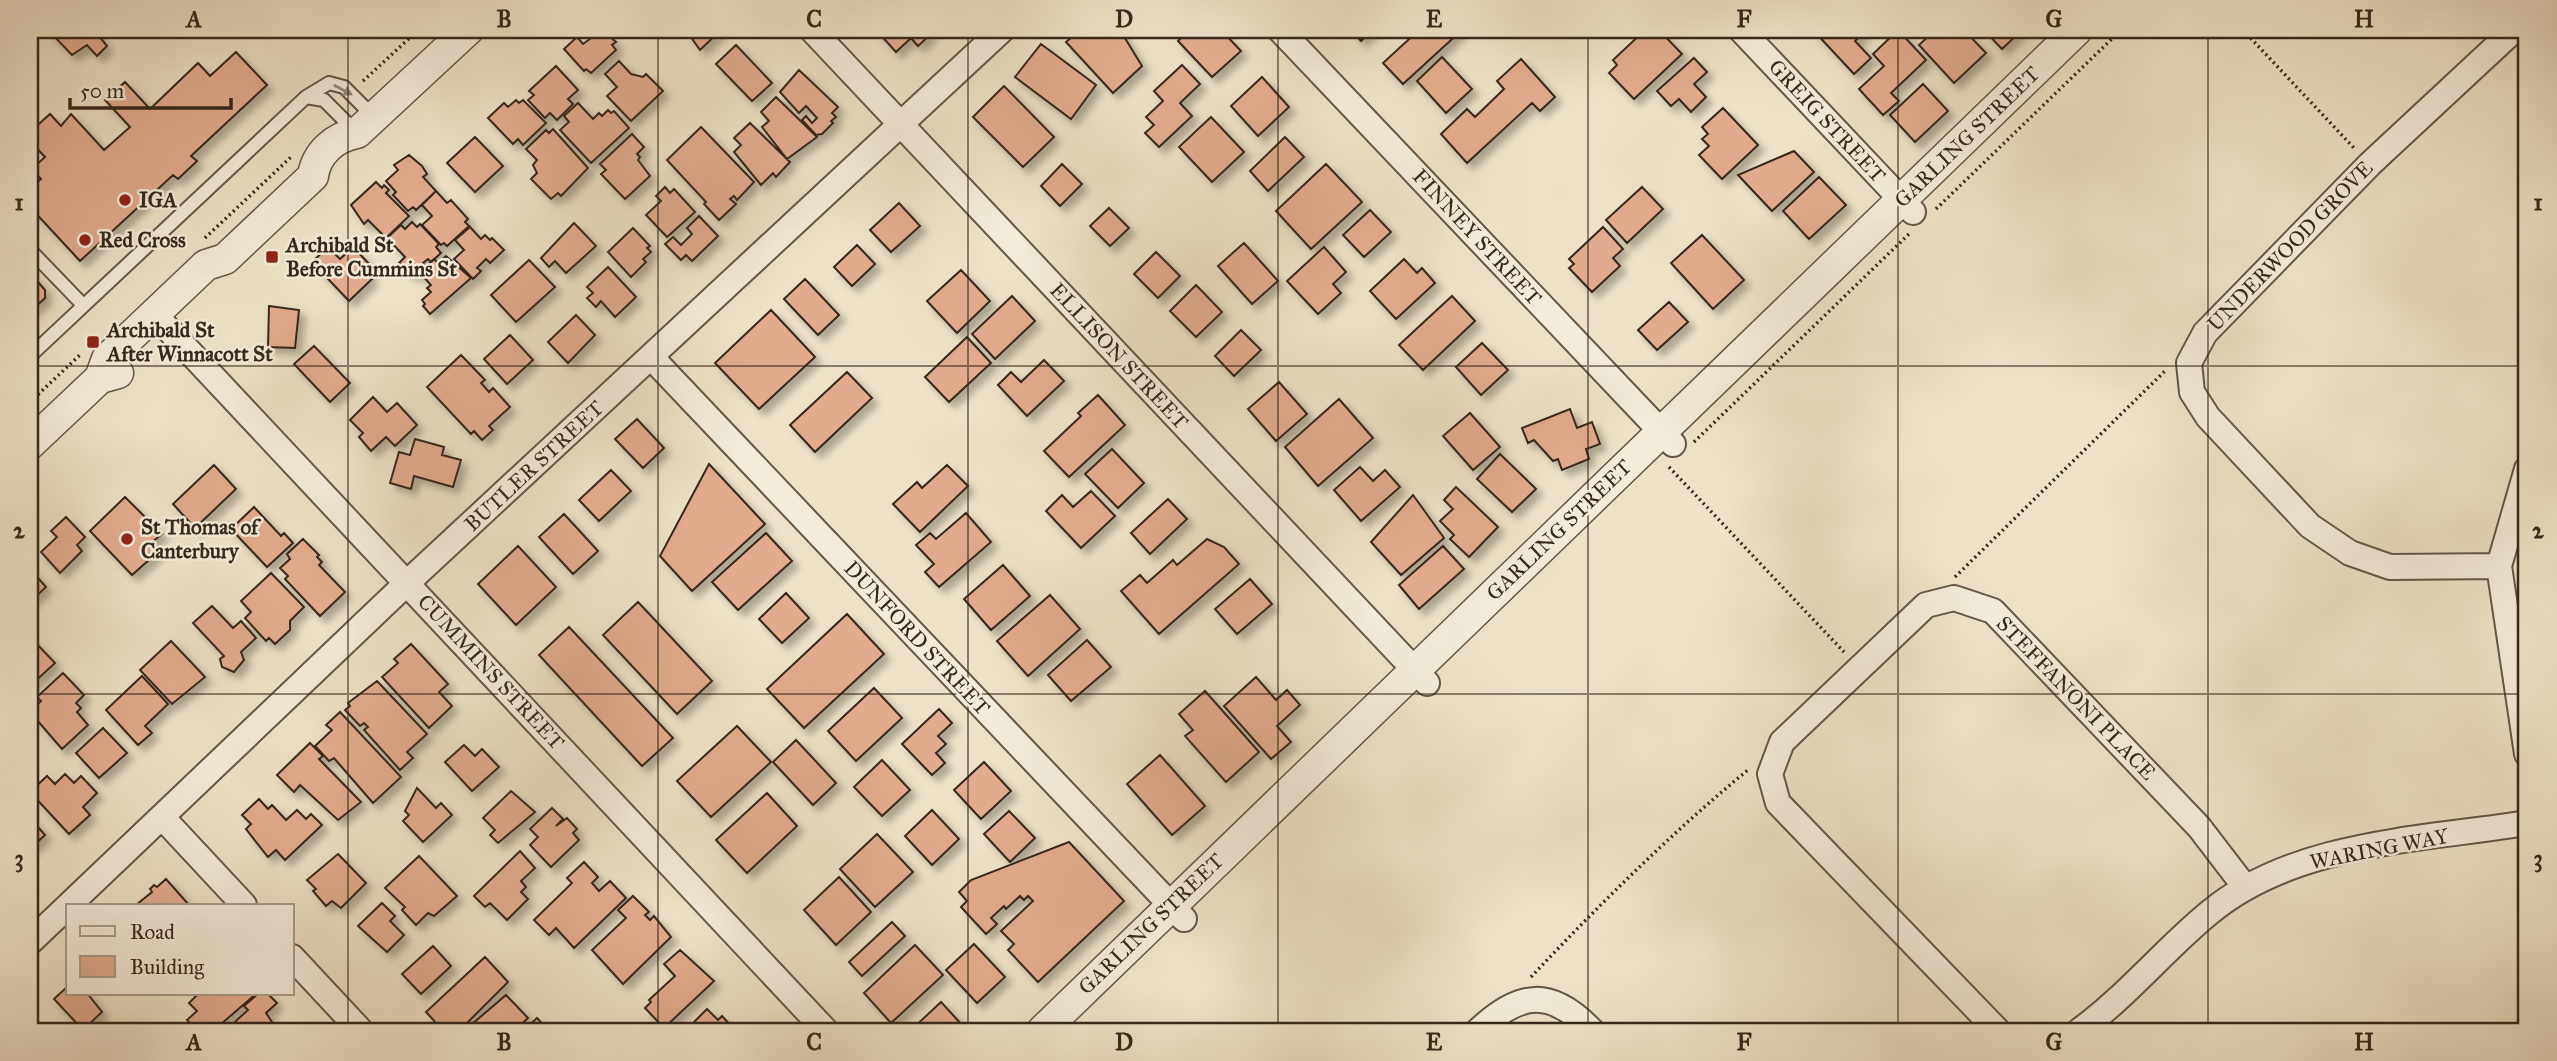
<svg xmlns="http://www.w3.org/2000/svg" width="2557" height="1061" viewBox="0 0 2557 1061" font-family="'IM FELL Great Primer',serif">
<defs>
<filter id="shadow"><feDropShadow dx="6" dy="6" stdDeviation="3.5" flood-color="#0004"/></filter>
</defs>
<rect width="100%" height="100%" fill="#ede2c8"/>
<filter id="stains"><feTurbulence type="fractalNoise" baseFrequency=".00286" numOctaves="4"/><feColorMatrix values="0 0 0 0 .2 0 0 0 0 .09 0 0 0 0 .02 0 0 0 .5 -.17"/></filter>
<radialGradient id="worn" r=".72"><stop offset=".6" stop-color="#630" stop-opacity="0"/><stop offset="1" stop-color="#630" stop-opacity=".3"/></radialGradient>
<!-- building -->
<path fill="#e2ab8d" stroke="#35281d" stroke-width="2" filter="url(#shadow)" d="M48,30H100L98,35L107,46L97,56L87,45L72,55Z
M602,30L616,42L612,45L616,50L591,73L586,69L584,71L564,49L577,37L583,44Z
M686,30H721L700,50Z
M876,30H927L931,34L918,46L911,38L896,52Z
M1080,30H1120L1142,66L1113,93L1066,42Z
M1190,30H1221L1241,51L1212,77L1178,41Z
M1351,30H1373L1361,41Z
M1419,30H1462L1403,84L1383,63Z
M1645,30H1659L1682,54L1634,99L1609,73L1617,65L1613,60Z
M1813,30H1866L1855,41L1871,58L1854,74Z
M1898,30L1926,60L1891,93L1899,101L1883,115L1859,89L1884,66L1873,54Z
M1935,30H1964L1986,53L1954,83L1919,45Z
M1984,30H2022L2002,49Z
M1041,44L1096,85L1071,119L1015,77Z
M736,45L772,83L752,101L716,64Z
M236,52L267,85L191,156L197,161L178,179L173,175L80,261L30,207V189L41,179L32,169L45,157L30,141V132L50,114L61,126L71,114L104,150L130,127L105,100L125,82L150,109L198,63L210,76Z
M1442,57L1472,89L1446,113L1417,81Z
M1694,58L1707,72L1694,84L1706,97L1691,112L1679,99L1671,106L1657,91Z
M1521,59L1555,97L1540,111L1532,103L1467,163L1441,134L1467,109L1475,117L1504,89L1497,81Z
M619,61L631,74L643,77L646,74L663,91L631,121L607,96L617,87L605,74Z
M1182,65L1200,84L1180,103L1192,116L1159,147L1145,133L1154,125L1146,117L1163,101L1154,91Z
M556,66L578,90L568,99L573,104L557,120L550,113L545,118L528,100L534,95L529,91Z
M799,70L838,107L832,113L836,117L831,121L833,123L822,134L816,135L802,120L806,116L812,123L817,118L806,106L799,113L780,92Z
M1262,77L1289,107L1258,136L1231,106Z
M1923,84L1948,111L1915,142L1890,115Z
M1004,86L1054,137L1023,167L973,117Z
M776,97L817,137L787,159L762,127L769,121L761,112Z
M516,100L519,103L523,100L546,123L523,145L518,139L513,144L488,118L504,103L508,107Z
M578,103L593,119L599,113L602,116L608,110L611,113L614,111L629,128L591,163L560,130L569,122L564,116Z
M1723,108L1758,145L1722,179L1699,155L1709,146L1702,139L1708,134L1702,127Z
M1211,117L1244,152L1212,182L1179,147Z
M750,123L790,162L776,177L773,173L761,185L734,152L741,145L734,138Z
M701,127L754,182L737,200L734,196L730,199L736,204L719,220L704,204L706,202L667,160Z
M553,129L588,168L561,196L558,193L551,199L531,179L537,173L533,165L537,160L526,149L546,130L549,133Z
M632,134L644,147L637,154L640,157L638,160L650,176L625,199L601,174L606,170L600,164Z
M475,137L503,166L475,192L447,163Z
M1285,137L1304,157L1268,191L1250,171Z
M1794,151L1814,172L1772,211L1738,175Z
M409,155L422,166L427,174L423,177L436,191L416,210L413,207L408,211L393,195L396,192L386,181L398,170L394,165Z
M1062,164L1082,184L1060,206L1041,186Z
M1326,164L1362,202L1311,249L1276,211Z
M1819,177L1846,205L1809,239L1783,211Z
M376,182L382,188L384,185L389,190L386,193L409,216L386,238L368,220L364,224L351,205Z
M665,187L670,193L674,189L695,212L667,237L646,215L661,201L656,196Z
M1642,187L1663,209L1627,243L1606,220Z
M436,191L447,203L451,200L468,219L465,222L469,226L447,246L444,243L441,245L422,225L432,216L422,205Z
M899,203L920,226L891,252L870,230Z
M1109,208L1129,228L1110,246L1090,226Z
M1370,210L1391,232L1364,257L1343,235Z
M699,216L718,236L692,261L686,255L681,260L665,244L673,237L681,245L692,234L687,228Z
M412,222L417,227L420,224L439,244L436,247L441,253L431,262L428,259L423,263L426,267L417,275L414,272L411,275L399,263L405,257L387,238L401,225L405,229Z
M574,223L596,246L566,273L555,261L549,267L541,258Z
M470,227L481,239L485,235L490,240L492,238L504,250L490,263L486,259L477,268L481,271L473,279L454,259L464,250L455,240Z
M1603,227L1623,249L1613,258L1620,266L1592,292L1569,268L1574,264L1569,259Z
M633,228L650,246L647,248L651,252L643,259L646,262L631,277L608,252Z
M1702,235L1744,280L1713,309L1671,263Z
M1244,243L1278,281L1252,304L1218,266Z
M857,245L875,264L852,286L834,267Z
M328,247L340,259L353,247L373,268L366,273L372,279L349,301L312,262Z
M1324,247L1346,272L1333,284L1341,293L1318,314L1287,281Z
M1156,252L1180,276L1158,298L1134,274Z
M446,256L471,278L430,314L423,306L425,304L422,300L431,292L427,288L431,285L420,273L434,259L438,263Z
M1404,259L1417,273L1422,268L1435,283L1396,319L1370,291Z
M529,260L555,287L516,322L491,295Z
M608,267L636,297L615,317L601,301L596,307L587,298L593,293L587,287Z
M961,270L990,301L957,333L927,301Z
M30,273L45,290V298L30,312Z
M805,279L839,315L818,335L784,299Z
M1196,285L1222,312L1196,337L1170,311Z
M1012,296L1035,321L995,359L972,334Z
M1452,296L1475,321L1423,370L1399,345Z
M1669,302L1688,322L1657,350L1638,330Z
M269,306L299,310L295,348L268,347Z
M771,310L815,357L759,409L715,363Z
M576,315L595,335L568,363L548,342Z
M1241,330L1261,350L1234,376L1215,356Z
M510,335L533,360L507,384L484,359Z
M967,337L991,363L949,402L925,377Z
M1482,343L1508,370L1481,395L1456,367Z
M314,346L350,383L330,402L294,364Z
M461,355L485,380L481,383L489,392L493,388L510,407L489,426L493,430L482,440L474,431L471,434L427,387Z
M1044,360L1064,381L1027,416L998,385L1011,372L1021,382Z
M847,372L872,398L815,452L790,425Z
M1279,382L1307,414L1276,441L1248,409Z
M1098,395L1125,425L1069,477L1044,451L1081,416L1078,413Z
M373,397L387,412L397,403L417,425L395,446L386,437L371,451L359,437L363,433L350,420Z
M1339,399L1373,438L1318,486L1285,447Z
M1570,409L1577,428L1592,422L1600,444L1586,449L1589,459L1562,470L1558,459L1553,461L1534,440L1528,443L1522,428Z
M1470,413L1500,447L1473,470L1443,436Z
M637,419L664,448L643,468L615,439Z
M415,439L444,447L442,455L461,460L453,487L414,476L411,489L390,483L399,452L410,455Z
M1112,449L1144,483L1118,508L1085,474Z
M1500,454L1536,489L1512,512L1477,479Z
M709,464L765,524L692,591L660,556Z
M214,465L236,489L195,528L173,504Z
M947,465L968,486L920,532L893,504L917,482L922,488Z
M1360,467L1373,481L1385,470L1400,487L1361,521L1334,490Z
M611,470L631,491L599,521L579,500Z
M1456,487L1498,527L1469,557L1450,539L1454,535L1440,521L1453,509L1444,500Z
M1091,491L1115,516L1081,548L1046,511L1062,495L1073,507Z
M1413,495L1444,538L1401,575L1371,542Z
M125,497L162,534L151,543L159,551L132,575L90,531Z
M1168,499L1187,519L1150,554L1131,533Z
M254,507L281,536L284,533L293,543L267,567L231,529Z
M966,513L991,542L939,587L925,572L934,564L916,545L930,533L936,539Z
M564,514L598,551L573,574L539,537Z
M66,517L85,537L77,545L82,551L60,573L41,552L57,537L51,531Z
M766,533L792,561L738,610L712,582Z
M303,539L319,555L317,557L322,562L319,565L345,592L320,616L285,579L288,576L280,568L290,559L287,554Z
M1207,539L1224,547L1239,564L1159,634L1121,591L1140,575L1147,583L1173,560L1177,565Z
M518,546L556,587L516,625L478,584Z
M1443,546L1464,569L1419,609L1399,585Z
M1003,565L1030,596L991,630L964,599Z
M30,569L46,587L30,602Z
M271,573L304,607L290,621V630L275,644L269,638L266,641L245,618L251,612L241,601Z
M1250,579L1272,604L1237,634L1215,609Z
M786,593L809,618L782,643L759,619Z
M1050,595L1080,629L1028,676L997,641Z
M638,602L712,681L677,714L603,635Z
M212,606L233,628L241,621L256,638L241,652L244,660L234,672L222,667L220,659L224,656L193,623Z
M847,614L884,654L804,728L767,689Z
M569,627L673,738L642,766L539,655Z
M31,638L55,663L30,686V639Z
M1087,640L1111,667L1071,701L1048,675Z
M171,641L205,677L172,704L140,670Z
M411,644L448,684L439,692L452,706L429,728L382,677L398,663L394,659Z
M63,673L84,695L76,703L81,708L77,712L88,725L62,749L30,712L41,701L37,697Z
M142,676L168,704L145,726L152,733L138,745L106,710Z
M1256,677L1276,700L1287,690L1300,705L1277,726L1291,742L1271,759L1224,706Z
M377,681L427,734L407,752L413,758L400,770L364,730L368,727L364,723L360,726L345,710L350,706L348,703Z
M874,688L902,718L856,761L828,731Z
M1205,691L1259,752L1226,782L1185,736L1193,730L1179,714Z
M939,709L952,723L938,736L946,744L936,753L945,763L932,775L902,744Z
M340,712L401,777L373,803L334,758L329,761L315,746L332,730L326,725Z
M737,726L771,762L711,817L677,781Z
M103,728L127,753L99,778L76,753Z
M796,740L836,783L813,805L773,762Z
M310,743L323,756L319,759L361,802L338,820L300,785L294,792L277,775Z
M464,745L475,756L482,749L499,767L472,791L445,762Z
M1160,755L1205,806L1172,835L1127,784Z
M882,760L910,790L882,816L854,787Z
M984,762L1011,791L981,819L954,790Z
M65,774L74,783L81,776L97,793L83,807L90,815L69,834L30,792L47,776L55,784Z
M417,788L436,808L441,803L452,815L423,842L403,821L409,815L405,811Z
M511,791L535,812L498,843L490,835L495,830L483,818Z
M767,793L797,826L747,873L716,840Z
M259,799L268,809L272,805L286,820L297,810L306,819L311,814L322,825L285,860L276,850L268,857L246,829L251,824L242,815Z
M552,808L563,819L556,826L567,818L577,829L573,833L579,840L551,867L530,845L538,837L530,829Z
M932,810L959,839L932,865L905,836Z
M1009,811L1035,838L1010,862L984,834Z
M30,818L45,835L30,849Z
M877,834L913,872L875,907L840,869Z
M1069,842L1124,901L1038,982L1008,950L1014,944L1001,931L1033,901L1028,896L1024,900L1020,896L1006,909L1004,906L991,918L997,924L986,934L961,907L967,901L959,892L971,880Z
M520,851L535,868L521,881L526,887L521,892L528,899L507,920L490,903L485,907L474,896Z
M338,854L366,883L341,908L332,901L326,906L313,891L316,889L307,880Z
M419,856L457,896L434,916L428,913L416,925L402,910L405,907L385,888Z
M584,862L598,877L592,883L599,891L610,881L626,898L574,948L556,928L549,935L534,920L572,883L567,878Z
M839,877L871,912L836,945L804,910Z
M166,879L189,905H136L152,892L150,889L154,885L157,887Z
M633,896L649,912L645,915L650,920L654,916L671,937L623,984L592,950L626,918L618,910Z
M382,903L395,916L390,921L404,935L387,952L358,926Z
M892,922L905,936L862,976L849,962Z
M974,944L1005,977L977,1003L946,970Z
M915,945L943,975L891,1023L864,993Z
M433,946L451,966L421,994L402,974Z
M680,950L714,981L664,1028L645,1008L651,1002L649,1000L675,976L664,964Z
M485,957L508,982L459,1031H438L435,1028L438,1025L426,1012Z
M68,986V993H87L102,1012L83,1030L54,999Z
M199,993H257L213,1031H188L193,1026L187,1020L197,1011L189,1003Z
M259,993H267L277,1003L266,1013L276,1028L273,1031H225L248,1010L244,1006Z
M506,995L528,1018L514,1031H464Z
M941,1002L963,1026L958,1031H910Z
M707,1009L718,1020L722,1016L734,1029L702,1031L694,1022Z
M537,1018L549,1031H523Z"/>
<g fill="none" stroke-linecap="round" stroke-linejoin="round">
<defs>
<path id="service" d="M306,97L324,100L355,131
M30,250L83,305
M30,356L306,97L329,83L344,87L374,117"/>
<path id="minor" d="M812,30L1427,683
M1280,30L1673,444
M1741,30L1913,212
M155,315L826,1031
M651,357L1184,919
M2527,469L2499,566L2527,754
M2499,566L2390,567L2350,553L2310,526L2208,417L2192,392L2189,363L2205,333L2370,164L2514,30
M162,817L244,905
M69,905L408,582L1002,30
M30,942L68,906
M292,957L361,1031
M1478,1031C1520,991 1551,988 1592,1031
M1998,1031L1778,803L1770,774L1782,742L1926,605L1954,598L1993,611L2199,827L2245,887
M2079,1031C2126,997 2164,950 2209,913C2294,842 2421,840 2527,823"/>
<path id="tertiary" d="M100,378L107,359L206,265L225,259L313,176C316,154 334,137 357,133L468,30
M30,444L100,378L118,373
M1042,1031L2077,30"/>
</defs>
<!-- service casing -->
<use href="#service" stroke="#635648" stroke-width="16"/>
<!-- minor casing -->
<use href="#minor" stroke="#635648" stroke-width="28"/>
<!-- tertiary casing -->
<use href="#tertiary" stroke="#635648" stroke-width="33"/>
<!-- path -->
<path stroke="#35281d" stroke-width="3.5" stroke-dasharray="2 3.5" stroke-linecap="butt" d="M2243,30L2354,148
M363,81L415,33
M1936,209L2121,30
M205,238L291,157
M30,402L82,353
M1694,442L1910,233
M1669,467L1844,652
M1955,577L2167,369
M1531,977C1599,905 1671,833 1748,770"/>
<!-- service -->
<use href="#service" stroke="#f3ecdb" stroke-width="12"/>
<!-- minor -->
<use href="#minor" stroke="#f3ecdb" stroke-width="24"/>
<!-- tertiary -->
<use href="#tertiary" stroke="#f3ecdb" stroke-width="30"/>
</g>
<!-- one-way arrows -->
<defs><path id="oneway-solid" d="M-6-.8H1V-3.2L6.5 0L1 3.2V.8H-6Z" transform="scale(1.75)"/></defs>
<use fill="#948a7c" href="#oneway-solid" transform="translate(343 90) rotate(28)"/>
<!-- grid -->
<path fill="none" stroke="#35281d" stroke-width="2" stroke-opacity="0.55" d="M348,30V1031M658,30V1031M968,30V1031M1278,30V1031M1588,30V1031M1898,30V1031M2208,30V1031M30,366H2527M30,694H2527"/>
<!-- markers -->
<g fill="#8f2418" stroke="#f3ecdb" stroke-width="2.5">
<circle cx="125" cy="200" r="7"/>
<circle cx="85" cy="240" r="7"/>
<rect x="265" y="250" width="14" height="14" rx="3.5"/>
<rect x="86" y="335" width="14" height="14" rx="3.5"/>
<circle cx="127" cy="539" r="7"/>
</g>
<g text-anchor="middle" stroke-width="5" stroke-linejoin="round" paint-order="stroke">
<!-- street labels -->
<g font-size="21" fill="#35281d" stroke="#f3ecdb">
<text transform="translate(1827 121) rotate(47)" y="7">GREIG STREET</text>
<text transform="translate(1967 137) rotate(-44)" y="7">GARLING STREET</text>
<text transform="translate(1477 237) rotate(47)" y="7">FINNEY STREET</text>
<text transform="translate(2290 246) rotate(-46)" y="7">UNDERWOOD GROVE</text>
<text transform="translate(1119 356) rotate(47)" y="7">ELLISON STREET</text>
<text transform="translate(534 466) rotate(-43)" y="7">BUTLER STREET</text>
<text transform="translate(1559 530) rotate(-44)" y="7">GARLING STREET</text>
<text transform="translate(917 638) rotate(47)" y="7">DUNFORD STREET</text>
<text transform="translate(491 672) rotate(47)" y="7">CUMMINS STREET</text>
<text transform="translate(2076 698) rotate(46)" y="7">STEFFANONI PLACE</text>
<text transform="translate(2379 849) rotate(-11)" y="7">WARING WAY</text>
<text transform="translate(1151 924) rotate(-44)" y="7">GARLING STREET</text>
</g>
<!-- poi labels -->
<g font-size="21" font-weight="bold" fill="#35281d" stroke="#f3ecdb" text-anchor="start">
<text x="139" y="207">IGA</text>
<text x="99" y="247">Red Cross</text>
<text x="286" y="252">Archibald St<tspan x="286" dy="24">Before Cummins St</tspan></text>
<text x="107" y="337">Archibald St<tspan x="107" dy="24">After Winnacott St</tspan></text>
<text x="141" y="534">St Thomas of<tspan x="141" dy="24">Canterbury</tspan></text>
</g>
</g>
<!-- margin -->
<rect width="2557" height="1061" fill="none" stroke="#ede2c8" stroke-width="77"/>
<!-- legend -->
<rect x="66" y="904" width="228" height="91" fill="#f3ecdb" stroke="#a79e8f" stroke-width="2"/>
<rect x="80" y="926" width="35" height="10" fill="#f3ecdb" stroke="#a79e8f" stroke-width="2"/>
<text x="130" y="939" font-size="21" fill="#35281d">Road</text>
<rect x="80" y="956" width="35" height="21" fill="#e2ab8d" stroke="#a79e8f" stroke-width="2"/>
<text x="130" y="974" font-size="21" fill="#35281d">Building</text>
<!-- scale -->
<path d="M70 98v10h161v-10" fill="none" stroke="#35281d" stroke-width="3.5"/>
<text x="80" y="98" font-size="21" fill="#35281d" stroke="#f3ecdb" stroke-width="5" paint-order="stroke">50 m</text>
<rect x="38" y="38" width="2480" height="985" fill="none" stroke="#35281d" stroke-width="2.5"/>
<g font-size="23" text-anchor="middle" font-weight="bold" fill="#35281d">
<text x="194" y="27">A</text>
<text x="504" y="27">B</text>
<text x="814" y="27">C</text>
<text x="1124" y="27">D</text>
<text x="1434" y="27">E</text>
<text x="1744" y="27">F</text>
<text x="2054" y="27">G</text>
<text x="2364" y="27">H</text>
<text x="19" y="210">1</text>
<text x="2538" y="210">1</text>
<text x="19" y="538">2</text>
<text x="2538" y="538">2</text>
<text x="19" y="866">3</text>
<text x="2538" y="866">3</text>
<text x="194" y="1050">A</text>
<text x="504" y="1050">B</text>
<text x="814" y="1050">C</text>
<text x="1124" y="1050">D</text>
<text x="1434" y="1050">E</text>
<text x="1744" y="1050">F</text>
<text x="2054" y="1050">G</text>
<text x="2364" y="1050">H</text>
</g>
<rect width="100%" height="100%" filter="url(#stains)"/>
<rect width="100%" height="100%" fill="url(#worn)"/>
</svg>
